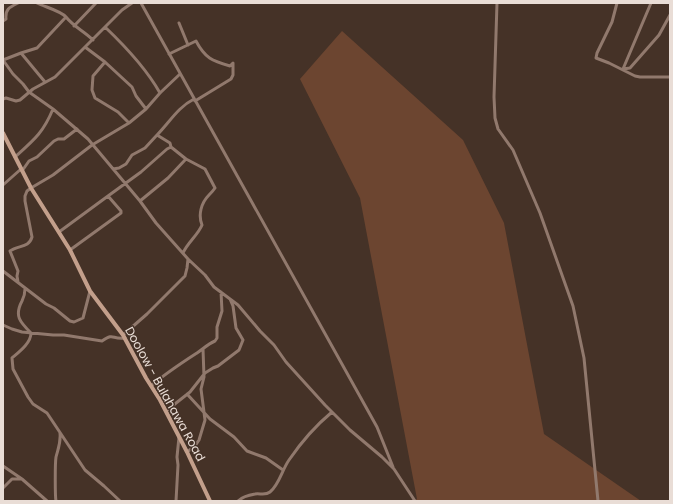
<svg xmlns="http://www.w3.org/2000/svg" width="673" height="504" viewBox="0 0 673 504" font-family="Poppins,sans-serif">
<rect width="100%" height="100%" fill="#453227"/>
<!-- green -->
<path fill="#6c4530" d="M342,31L463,140L504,223L544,434L641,501H414L417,499L360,198L300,79Z"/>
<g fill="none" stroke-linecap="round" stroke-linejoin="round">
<!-- street -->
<path stroke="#91796d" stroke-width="3" d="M37,3C45,7 61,11 66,17
M141,3L377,427L393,467
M497,3L494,97L495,118L498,129L513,150L540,213L573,306L584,358L598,501
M617,3L612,22L597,53L596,58L609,63L635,76L640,77H670
M3,21L6,19C5,9 10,7 18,3
M179,23L188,45
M74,26L96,3
M105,27C126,47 146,68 160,93
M85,47L105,62L132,87L136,96L146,109
M21,53L45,82
M169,54L196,41C205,58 212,61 230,66L233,63V75L231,79L195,101
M3,60L13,74L23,84L29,92L53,109L88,139L140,201L156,223L188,259L205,275L214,287L238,305L260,331L274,345L286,362L325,405L350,430L382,457L394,469L415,501
M3,60L21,53L37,48L66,17C74,27 84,31 93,40
M105,62L93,76L92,90L95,98L118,112L129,123
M623,69L630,68L659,35L670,15
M623,69L651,3
M3,99L6,98L16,101L20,100L33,89L55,77L122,10L132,3
M15,157C34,140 43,133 53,109
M113,169L119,168L126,164L132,155L145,148L157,135
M22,171L29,161L37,157L54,141L58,139H64L77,129
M3,185L21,169
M140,201L168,178L186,159L171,147
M59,232L108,196
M70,250L121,213V211L108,196L141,172L167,149L171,147L170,143L157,135C169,123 178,107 194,99
M183,253C188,242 198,235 202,225C198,215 201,203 209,195C211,193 213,191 215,188L205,169L186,159
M3,271L46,304L54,308L70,321L74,322L83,318L90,291
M18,282L17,276L18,271L10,251C18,245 29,248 32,237L25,201V196L27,191L31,188L53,175L92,145L129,123L146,109L160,93L180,74
M25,289C25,294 24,297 22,301C14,316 20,322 31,333C31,343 19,352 12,358L13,369L28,397L33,404L47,413L85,470L104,486L120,501
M3,325L12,329L22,332L53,335H64L102,341C115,332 111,340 125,338
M123,335L147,314L185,276L187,268L188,259
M151,386C166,373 180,364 197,353C203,349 208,344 215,341L217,338V327L222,311L221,292
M187,394L210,419L234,437L247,451L266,458L283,470
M166,411L190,392L205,373L213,368L218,366L239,350L243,340L236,328L233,306L230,299
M187,452L195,446L199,440L205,420L201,389L204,377L203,349
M3,466L22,479L47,501
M3,488L12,479H20
M56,501C55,496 55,463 56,457C58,449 61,443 60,433
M176,501L178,465L177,457L179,437
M238,501C242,497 249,495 255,494C260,493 265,496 270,492C279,485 282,470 289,460C302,441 314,427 332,412"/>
<!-- secondary -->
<path stroke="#c39f8b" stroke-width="4" d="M3,133L31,188L70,250L90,291L123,335L146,378L160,400L187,452L210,501"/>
</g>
<g text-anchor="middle" stroke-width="3" stroke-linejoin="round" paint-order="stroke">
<!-- street labels -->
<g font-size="12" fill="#e9ddd6" stroke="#453227">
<text transform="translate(165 394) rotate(61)" y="4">Doolow - Bulahawa Road</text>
</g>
</g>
<!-- border -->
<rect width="673" height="504" fill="none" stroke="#e9ddd6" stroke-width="8"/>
</svg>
